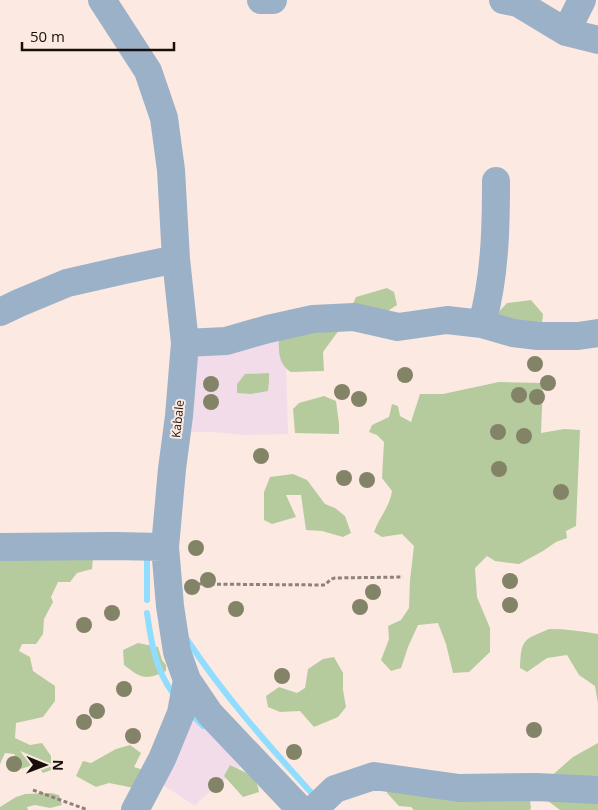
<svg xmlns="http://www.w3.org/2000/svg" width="598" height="810" viewBox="0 0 598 810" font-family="'Open Sans',sans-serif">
<rect width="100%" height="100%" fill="#fce9e1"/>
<!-- commercial -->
<path fill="#f2dcea" d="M285,328L288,434L243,435L213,432H190L191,348Z
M196,712L246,762L198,802L195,806L160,783Z"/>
<!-- green -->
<path fill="#b6cb9d" d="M387,288L394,292L397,305L383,314L339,330L323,352L324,371L291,372C276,363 279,347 279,331L310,314L317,305L351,308L356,297Z
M531,300L543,314L542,324L494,317L507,303Z
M269,373V381L268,391L251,394L237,393V384L245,374Z
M499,382L543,383L541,433L564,429L580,430L576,526L566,531L567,538L556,542L543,551L519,564L495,561L487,556L475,568L477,597L490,628V652L469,672L453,673L446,644L438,623L418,625L408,647L401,668L391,671L381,660L389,639L388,626L401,620L409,608L410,580L414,546L402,534L382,537L374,532C379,518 390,506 392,491L382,478L384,442L377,435L369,432L372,425L389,417L392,404L398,406L400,416L411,422L420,394H443Z
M324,396L336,401L339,424V434L295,433L293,409L299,403Z
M293,474L307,480L325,504L335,508L345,516L351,533L343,537L322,531L306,530L301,495H286L296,517L272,524L264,520V492L270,477Z
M0,558H93L92,569L77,573L70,582H58L51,597L53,602L44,619L43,634L36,644H22L19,651L30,657L33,671L55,686V701L43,717L16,723L15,738L30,745L42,743L51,756V770L43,773L36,764L21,769L14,754L5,753L0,764Z
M549,629C566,629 582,631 598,634V704L595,686L579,675L567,655L547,658L527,672L520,668C521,639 523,640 549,629Z
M138,643L158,647L162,660L166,665V671C145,681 141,678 124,665L123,650Z
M334,657L343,673V690L346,707L338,717L314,727L300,711L280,712L268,707L266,696L279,687L297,693L305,688L308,669L323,659Z
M598,743V810H560L548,801L550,777L573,757Z
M130,745L141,753L134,767L150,772L134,788L109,783L96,787L76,776L83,761L91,763L116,749Z
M230,765C244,772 257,775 259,792L243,797L224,776Z
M390,785L529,794L531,808L530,810H414L411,807L399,806L387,793Z
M51,793L59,795L62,805L50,808L35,805L27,807L28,810H0V807L16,797L25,794Z"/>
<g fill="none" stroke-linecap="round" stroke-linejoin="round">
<!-- stream -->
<path stroke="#91ddff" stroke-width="6" d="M147,600V559
M147,613C151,641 155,668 172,692
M186,638C224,696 270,747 316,798
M194,717L203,726"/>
<!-- path -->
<path stroke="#8f807a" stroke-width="3" stroke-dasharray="4 2.5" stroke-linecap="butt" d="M191,584L325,585L331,579L335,578L403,577
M33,790L88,810"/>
<!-- minor -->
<path stroke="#9ab1c7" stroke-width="28" d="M102,0L148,71L164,118L171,170L176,259L185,343L179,416L172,469L165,547L170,606L177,652L187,680L210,714L301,810
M261,0H273
M503,0L518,3L566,32L598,40
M566,32L582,0
M0,312L19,303L67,283L124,270L176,259
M482,324C495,276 496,230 496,181
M185,343L226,341L268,329L313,319L354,317L398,327L447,320L482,324L513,333L538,336H578L598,333
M0,547L114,546L165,547
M135,810L162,759L181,713L187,680
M313,810L335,789L374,776L459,788L536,787L598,790"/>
</g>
<!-- trees -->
<g fill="#838367">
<circle cx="535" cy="364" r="8"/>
<circle cx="405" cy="375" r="8"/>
<circle cx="548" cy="383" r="8"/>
<circle cx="211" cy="384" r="8"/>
<circle cx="342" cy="392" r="8"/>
<circle cx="519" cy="395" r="8"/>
<circle cx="537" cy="397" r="8"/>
<circle cx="359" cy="399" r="8"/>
<circle cx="211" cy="402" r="8"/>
<circle cx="498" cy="432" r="8"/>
<circle cx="524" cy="436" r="8"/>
<circle cx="261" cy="456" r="8"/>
<circle cx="499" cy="469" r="8"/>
<circle cx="344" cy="478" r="8"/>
<circle cx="367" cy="480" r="8"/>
<circle cx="561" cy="492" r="8"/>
<circle cx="196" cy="548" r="8"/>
<circle cx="208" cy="580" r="8"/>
<circle cx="510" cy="581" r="8"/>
<circle cx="192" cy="587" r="8"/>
<circle cx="373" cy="592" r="8"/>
<circle cx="510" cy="605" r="8"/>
<circle cx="360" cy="607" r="8"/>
<circle cx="236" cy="609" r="8"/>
<circle cx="112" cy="613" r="8"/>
<circle cx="84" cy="625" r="8"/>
<circle cx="282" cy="676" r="8"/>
<circle cx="124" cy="689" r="8"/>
<circle cx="97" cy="711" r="8"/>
<circle cx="84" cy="722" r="8"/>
<circle cx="534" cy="730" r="8"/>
<circle cx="133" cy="736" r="8"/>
<circle cx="294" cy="752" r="8"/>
<circle cx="14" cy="764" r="8"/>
<circle cx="216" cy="785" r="8"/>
</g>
<g text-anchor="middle" stroke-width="4" stroke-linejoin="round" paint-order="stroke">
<!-- street labels -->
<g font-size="12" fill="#190f0a" stroke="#fce9e1">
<text transform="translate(178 419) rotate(-84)" y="4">Kabale</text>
</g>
</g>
<!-- north arrow -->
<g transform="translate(45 765) rotate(91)" stroke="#fce9e1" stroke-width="4" paint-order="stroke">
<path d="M0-4L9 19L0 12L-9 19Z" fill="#190f0a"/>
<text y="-8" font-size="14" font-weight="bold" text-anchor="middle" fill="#190f0a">N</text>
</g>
<!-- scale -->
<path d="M22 42v8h152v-8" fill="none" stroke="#190f0a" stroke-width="2.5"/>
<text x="30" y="42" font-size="15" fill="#190f0a" stroke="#fce9e1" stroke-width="4" paint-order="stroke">50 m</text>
</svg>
